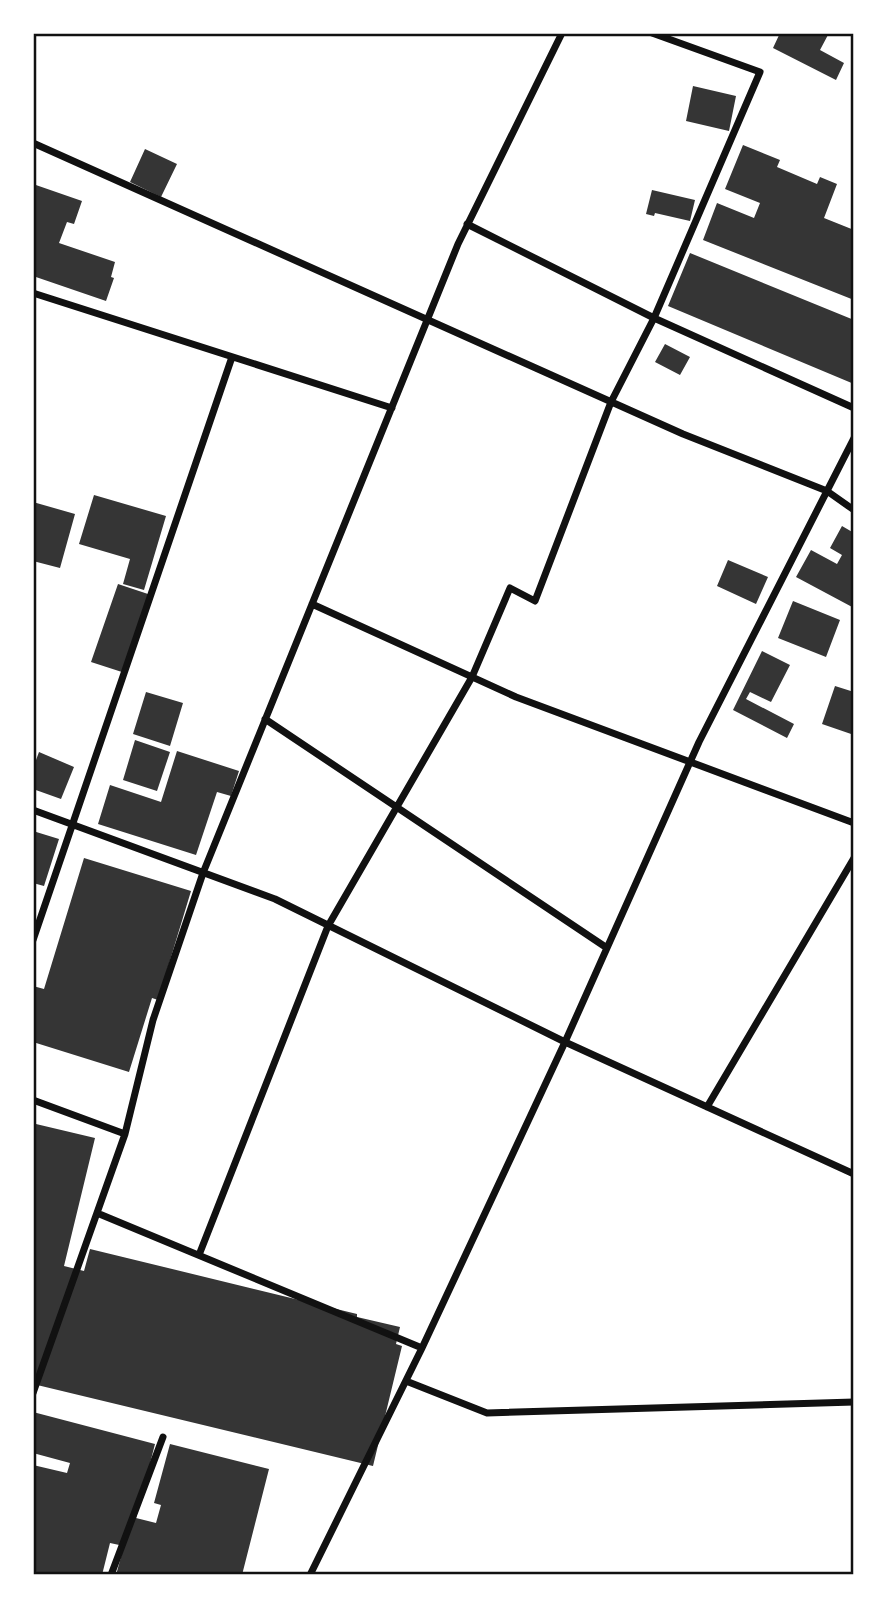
<svg xmlns="http://www.w3.org/2000/svg" width="887" height="1608" viewBox="0 0 887 1608" font-family="Cabin,sans-serif">
<rect width="100%" height="100%" fill="#fff"/>
<!-- building -->
<path fill="#353535" d="M780,33H829L820,50L844,63L836,80L773,48Z
M693,86L736,96L729,131L686,121Z
M743,145L780,160L777,167L817,184L820,177L837,184L824,218L854,230V300L703,240L717,203L754,218L760,203L725,189Z
M145,149L177,164L161,197L130,182Z
M33,184L82,201L74,224L67,222L59,243L115,262L111,277L114,278L106,301L33,276Z
M652,190L695,200L690,221L655,213L654,216L646,214Z
M690,253L854,320V384L668,306Z
M665,344L690,357L680,375L655,362Z
M94,495L166,516L144,590L123,584L130,559L79,544Z
M33,502L75,514L60,568L33,561Z
M842,526L854,533V608L796,577L811,550L837,564L842,555L830,548Z
M728,560L768,577L756,604L717,586Z
M118,584L151,595L125,673L91,662Z
M793,601L840,620L826,657L778,638Z
M762,651L790,665L771,702L750,692L746,699L794,724L787,738L733,710Z
M835,686L854,692V735L822,724Z
M146,692L183,703L170,746L133,734Z
M135,740L170,752L157,791L123,780Z
M177,751L239,771L231,796L217,792L196,855L98,824L110,785L161,802Z
M39,752L74,767L61,799L33,789V768Z
M33,831L59,839L44,886L33,883Z
M84,858L191,891L158,1000L152,998L129,1072L33,1042V986L44,989Z
M36,1124L95,1138L64,1266L84,1271L90,1249L357,1314V1317L400,1327L396,1344L402,1346L373,1466L33,1384V1137Z
M33,1412L155,1444L136,1518L156,1523L161,1505L154,1503L170,1444L269,1469L242,1575H116L124,1546L110,1543L102,1575H33V1465L67,1473L70,1463L33,1453Z"/>
<g fill="none" stroke-linecap="round" stroke-linejoin="round">
<!-- minor -->
<path stroke="#111" stroke-width="7" d="M33,143L683,434L827,491L854,510
M467,224L654,318L854,408
M33,293L392,408
M312,604L516,697L854,823
M265,719L607,948
M33,810L275,899L565,1042L854,1174
M33,940L232,357
M33,1100L125,1134
M707,1107L854,858
M97,1213L422,1348
M199,1255L328,926L472,677L510,588L535,601L611,402L654,318L760,72L652,33
M406,1381L487,1413L854,1402
M33,1393L125,1134L153,1020L203,873L458,244L562,33
M111,1575L163,1437
M310,1575L422,1348L565,1042L699,742L854,438"/>
</g>
<!-- border -->
<rect width="887" height="1608" fill="none" stroke="#ffffff" stroke-width="70"/>
<rect x="35" y="35" width="817" height="1538" fill="none" stroke="#111" stroke-width="2.5"/>
</svg>
